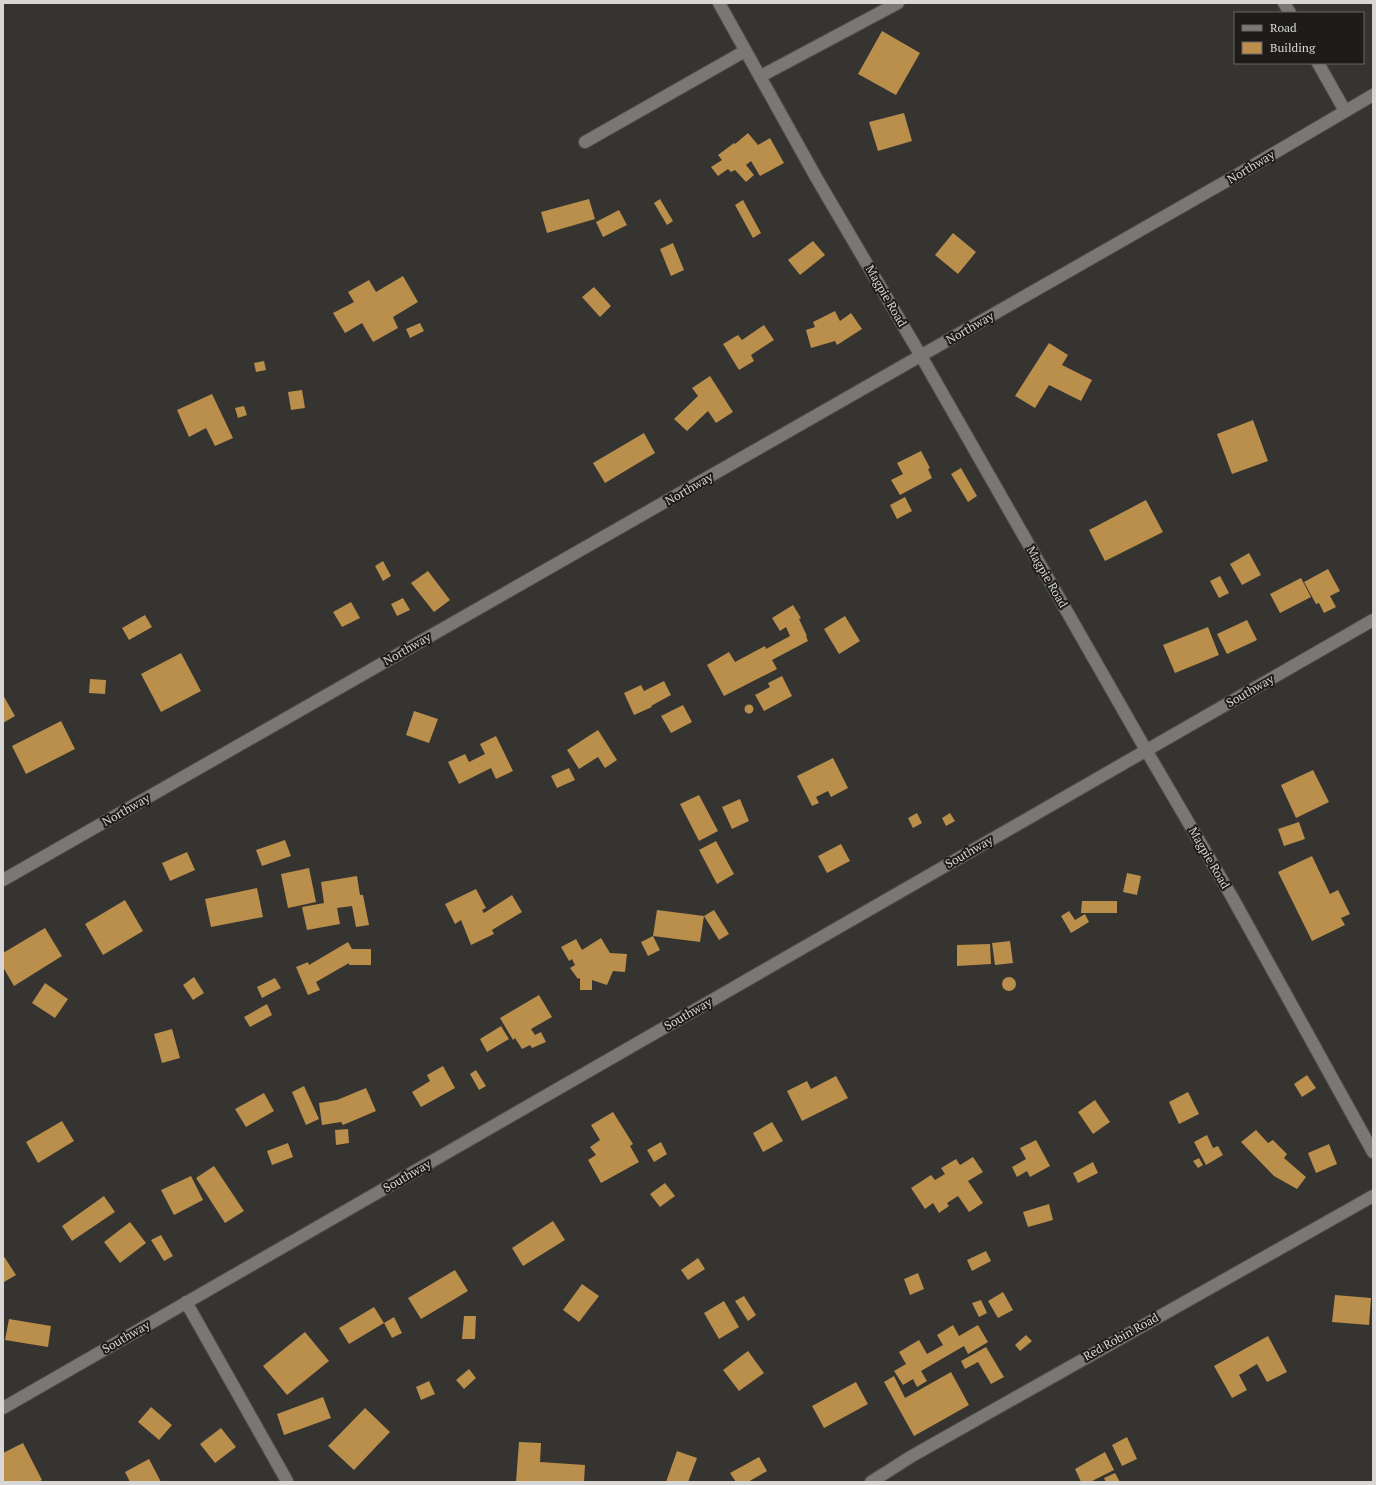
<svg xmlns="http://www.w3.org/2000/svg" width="1376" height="1485" viewBox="0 0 1376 1485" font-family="'PT Serif',serif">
<rect width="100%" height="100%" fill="#363431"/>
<!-- building -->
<path fill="#ba8e4b" d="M882,31L920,53L896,95L858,74Z
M904,113L912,141L878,151L869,122Z
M748,133L758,145L770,138L784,163L760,176L751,161L746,165L754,175L746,182L735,170L731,172L728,169L718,176L711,167L722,160L718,155L734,143L735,144Z
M589,199L595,219L547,233L541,212Z
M660,199L673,221L667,225L654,203Z
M743,200L761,233L753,238L735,205Z
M619,210L627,225L603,237L596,222Z
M953,233L976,252L958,274L935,255Z
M813,241L825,255L800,275L788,260Z
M673,243L684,270L671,276L660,249Z
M403,276L418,302L393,317L398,328L373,342L362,323L345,333L333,313L354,302L348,292L369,280L376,292Z
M594,287L611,306L600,317L582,297Z
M835,311L840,321L851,313L862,329L837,345L835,341L811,348L806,330L815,327L813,322Z
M420,323L424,331L410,338L406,329Z
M764,325L774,340L751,355L754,361L739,370L723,344L738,335L742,340Z
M1049,343L1068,355L1062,365L1092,380L1081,401L1049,385L1035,408L1015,396Z
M264,361L266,370L256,372L254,363Z
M710,376L733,412L716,423L708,411L687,431L674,419L698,396L692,388Z
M302,390L305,408L291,410L288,392Z
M212,394L233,438L215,446L206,428L189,437L177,410Z
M244,406L247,415L238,418L235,408Z
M1253,420L1268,461L1232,474L1217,434Z
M644,433L655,453L605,483L593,463Z
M921,451L930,468L928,469L932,478L900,495L891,480L903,474L897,463Z
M961,468L977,496L968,502L951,474Z
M905,497L912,511L897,519L890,505Z
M1146,500L1163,532L1105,561L1089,530Z
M1249,553L1261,575L1242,585L1230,564Z
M383,561L391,576L383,581L375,566Z
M1328,569L1340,591L1330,596L1336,607L1324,613L1319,603L1316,604L1304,582Z
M428,571L450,600L434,612L411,583Z
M1220,576L1229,593L1219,598L1210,581Z
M1301,578L1311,597L1280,613L1270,594Z
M403,598L410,610L397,616L391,604Z
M351,602L360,618L342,627L333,612Z
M793,605L801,618L799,619L807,636H806L808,641L772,660L777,669L724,696L707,665L729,652L735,662L765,646L766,649L790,636L786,627L780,631L772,618Z
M145,615L152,627L129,640L122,628Z
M845,616L860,641L839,654L824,629Z
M1247,620L1257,640L1227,654L1217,634Z
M1208,627L1219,655L1175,673L1163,645Z
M181,653L201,691L161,712L141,674Z
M782,676L792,696L764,711L755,695L770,687L768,683Z
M90,679L106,680L105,694L89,693Z
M664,681L671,695L651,706L652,707L634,715L624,693L641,685L644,691Z
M3,695L15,716L3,723Z
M744.5 709a4.5 4.5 0 1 1 9 0a4.5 4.5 0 1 1-9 0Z
M683,705L692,722L671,733L661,716Z
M414,711L438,719L429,743L406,735Z
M61,721L75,749L26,774L12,746Z
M598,730L617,760L605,768L598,757L579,769L567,750Z
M496,736L513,771L496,779L491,768L459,784L448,762L465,754L469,762L485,754L480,744Z
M833,758L848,788L831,797L828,791L816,797L819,803L812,806L797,776Z
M569,768L575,780L557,788L551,776Z
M1313,770L1329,802L1296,818L1281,785Z
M699,795L718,831L699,841L680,804Z
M740,799L749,821L732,829L722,807Z
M917,813L922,823L913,828L908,818Z
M950,813L955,821L946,826L942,818Z
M1299,822L1305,839L1284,846L1278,829Z
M285,840L291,856L262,866L256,850Z
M716,841L734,874L717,884L699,850Z
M841,844L850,861L827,873L818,856Z
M187,852L195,870L170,881L162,863Z
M1312,856L1330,894L1338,890L1350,914L1341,918L1345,925L1312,941L1278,872Z
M309,868L316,902L288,908L281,874Z
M1127,873L1141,876L1137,895L1123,892Z
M357,876L360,895H363L369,925L356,927L352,906L337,908L340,924L307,930L302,907L324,903L321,882Z
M257,888L263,917L211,927L205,899Z
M476,889L486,908L482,910L484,913L512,895L522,912L492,930L494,934L471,945L461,920L455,924L445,904Z
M125,900L143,931L103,955L85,924Z
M1082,901H1117V913H1081Z
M657,910L704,916L700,942L653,936Z
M714,910L729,934L719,940L704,916Z
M1069,911L1075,920L1085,914L1089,922L1071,933L1061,916Z
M45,928L62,956L14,986L3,967V953Z
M653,936L660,950L648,956L641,942Z
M601,938L610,953L627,954L625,972L613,971L607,985L592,980V990H580V978L578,979L570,968L575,965L572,959L569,961L561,947L576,939L582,950Z
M1010,941L1013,963L995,965L992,943Z
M348,942L352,949H371V965H349V963L316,982L320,990L308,995L296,967L308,962L309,965Z
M990,944L991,964L957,966V945Z
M1002 984a7 7 0 1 1 14 0a7 7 0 1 1-14 0Z
M194,977L204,993L193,1000L183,985Z
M275,978L281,988L262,998L257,987Z
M45,983L68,999L55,1018L32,1003Z
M539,995L552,1017L531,1029L535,1035L541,1032L546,1042L532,1048L530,1045L522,1049L515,1038L513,1040L500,1018Z
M267,1004L272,1015L250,1027L244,1017Z
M501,1026L509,1039L487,1052L480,1039Z
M172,1029L180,1058L162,1063L154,1034Z
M443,1066L455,1088L421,1107L412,1092L430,1081L427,1075Z
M476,1070L486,1086L479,1090L470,1074Z
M1307,1075L1316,1088L1302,1097L1294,1084Z
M836,1076L848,1098L802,1121L787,1091L807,1081L811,1089Z
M304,1086L319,1119L306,1125L292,1092Z
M366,1088L376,1111L343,1125L341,1122L322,1125L319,1103L337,1100Z
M1188,1092L1199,1114L1179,1124L1169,1102Z
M264,1093L274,1111L246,1127L235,1109Z
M1095,1100L1110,1122L1093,1134L1078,1112Z
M613,1112L633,1144L630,1146L639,1162L601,1183L588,1160L596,1155L590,1147L600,1140L591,1125Z
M62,1121L74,1141L38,1163L26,1142Z
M772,1122L783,1141L763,1152L753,1133Z
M348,1129L349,1143L336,1145L335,1130Z
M1256,1130L1268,1143L1273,1140L1287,1154L1284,1158L1306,1177L1297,1189L1274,1176L1241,1142Z
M1207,1135L1213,1148L1218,1146L1223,1155L1206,1165L1194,1142Z
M1036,1140L1050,1166L1030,1177L1027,1171L1017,1177L1012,1167L1026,1159L1020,1148Z
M661,1142L667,1154L654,1162L647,1150Z
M288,1143L293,1157L272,1165L267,1151Z
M1329,1144L1337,1164L1316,1173L1308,1153Z
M973,1157L983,1172L968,1181L983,1203L969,1212L958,1196L947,1203L949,1206L939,1213L933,1203L925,1209L911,1188L931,1175L935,1180L945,1174L941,1168L956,1159L960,1165Z
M1199,1158L1203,1165L1198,1168L1193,1161Z
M1093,1162L1098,1173L1078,1183L1073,1173Z
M214,1166L244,1211L225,1223L196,1178Z
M191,1176L203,1200L174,1215L161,1190Z
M665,1183L675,1196L660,1207L650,1194Z
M104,1196L115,1212L72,1241L62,1226Z
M1049,1204L1053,1220L1028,1227L1023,1212Z
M553,1221L565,1240L523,1266L512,1248Z
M130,1222L146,1243L120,1263L104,1242Z
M161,1235L173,1256L164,1261L151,1240Z
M986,1251L991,1261L972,1271L967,1260Z
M3,1255L16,1275L4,1282L3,1280Z
M698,1258L705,1269L688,1280L681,1270Z
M455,1270L468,1291L421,1319L408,1298Z
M918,1273L924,1289L910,1295L904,1279Z
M582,1284L599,1296L579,1322L563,1310Z
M1003,1292L1013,1310L998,1318L988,1301Z
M1335,1295L1371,1298L1369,1325L1332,1322Z
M744,1296L756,1315L748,1321L735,1301Z
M981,1300L987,1313L979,1317L972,1303Z
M724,1301L739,1327L719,1339L704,1313Z
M374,1307L384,1323L349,1344L339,1328Z
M464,1316H476L475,1339H462Z
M394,1317L402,1333L392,1338L384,1323Z
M9,1319L51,1326L48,1347L5,1340Z
M953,1325L959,1336L978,1325L988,1342L968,1354L964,1346L921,1371L927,1381L917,1387L913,1379L903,1385L894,1371L906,1364L899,1352L919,1340L927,1354L943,1345L937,1335Z
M305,1332L329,1361L287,1395L263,1366Z
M1026,1335L1032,1341L1020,1351L1015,1345Z
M1268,1336L1287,1372L1267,1382L1257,1364L1239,1375L1247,1390L1232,1398L1214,1366Z
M986,1347L1004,1377L991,1384L978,1362L965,1369L961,1361Z
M748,1351L764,1373L739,1391L723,1370Z
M469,1369L476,1378L464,1389L456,1380Z
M951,1372L969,1405L914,1436L884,1382L894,1376L905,1398Z
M429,1381L435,1394L421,1400L416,1387Z
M856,1382L868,1404L824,1428L812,1406Z
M323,1397L331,1418L284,1435L277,1414Z
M151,1407L172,1425L159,1440L138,1422Z
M365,1408L390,1432L354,1470L328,1446Z
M221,1428L236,1447L215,1463L200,1444Z
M1127,1437L1137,1459L1122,1466L1112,1445Z
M519,1442L541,1443L540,1462L585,1465L584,1482H516Z
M23,1443L42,1480L38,1482H5L3,1478V1453Z
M677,1451L697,1458L688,1482H666Z
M1105,1452L1114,1470L1090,1482H1081L1075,1469Z
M759,1457L767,1471L748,1482H736L730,1473Z
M149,1459L161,1482H130L125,1472Z
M1115,1473L1120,1482H1106L1104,1478Z"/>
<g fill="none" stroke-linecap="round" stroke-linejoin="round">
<defs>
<path id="minor" d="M719,3L817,179L921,356L1146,750L1232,897L1373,1152
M1284,3L1290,13
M1318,63L1345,111
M761,76L898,3
M585,142L745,51
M3,880L1230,179L1373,95
M186,1302L287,1481
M3,1408L1373,620
M871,1482L912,1456L1373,1196"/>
</defs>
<!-- minor casing -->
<use href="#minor" stroke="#51504e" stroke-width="14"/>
<!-- minor -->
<use href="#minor" stroke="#7a7774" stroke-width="12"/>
</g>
<g text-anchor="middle" stroke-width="4" stroke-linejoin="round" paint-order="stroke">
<!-- street labels -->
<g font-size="12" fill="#d8d7d5" stroke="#1d1c1a">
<text transform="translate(1251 167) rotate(-31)" y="4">Northway</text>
<text transform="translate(886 296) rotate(60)" y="4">Magpie Road</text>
<text transform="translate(970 328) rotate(-30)" y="4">Northway</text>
<text transform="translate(689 489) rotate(-30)" y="4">Northway</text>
<text transform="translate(1047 577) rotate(60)" y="4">Magpie Road</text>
<text transform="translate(407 649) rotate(-30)" y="4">Northway</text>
<text transform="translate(1250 691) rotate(-30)" y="4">Southway</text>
<text transform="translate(126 810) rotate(-30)" y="4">Northway</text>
<text transform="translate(969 852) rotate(-30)" y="4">Southway</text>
<text transform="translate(1209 858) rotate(60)" y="4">Magpie Road</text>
<text transform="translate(688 1014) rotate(-30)" y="4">Southway</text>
<text transform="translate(407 1176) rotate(-30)" y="4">Southway</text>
<text transform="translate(126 1337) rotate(-30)" y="4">Southway</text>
<text transform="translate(1121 1337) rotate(-29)" y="4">Red Robin Road</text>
</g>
</g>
<!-- border -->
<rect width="1376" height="1485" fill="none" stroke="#d8d7d5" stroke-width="8"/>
<!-- legend -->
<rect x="1234" y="12" width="130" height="52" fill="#1d1c1a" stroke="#686765"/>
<rect x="1242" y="25" width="20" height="6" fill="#7a7774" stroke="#686765"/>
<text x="1270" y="32" font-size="12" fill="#d8d7d5">Road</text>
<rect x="1242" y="42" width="20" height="12" fill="#ba8e4b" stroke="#686765"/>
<text x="1270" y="52" font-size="12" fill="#d8d7d5">Building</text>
</svg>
